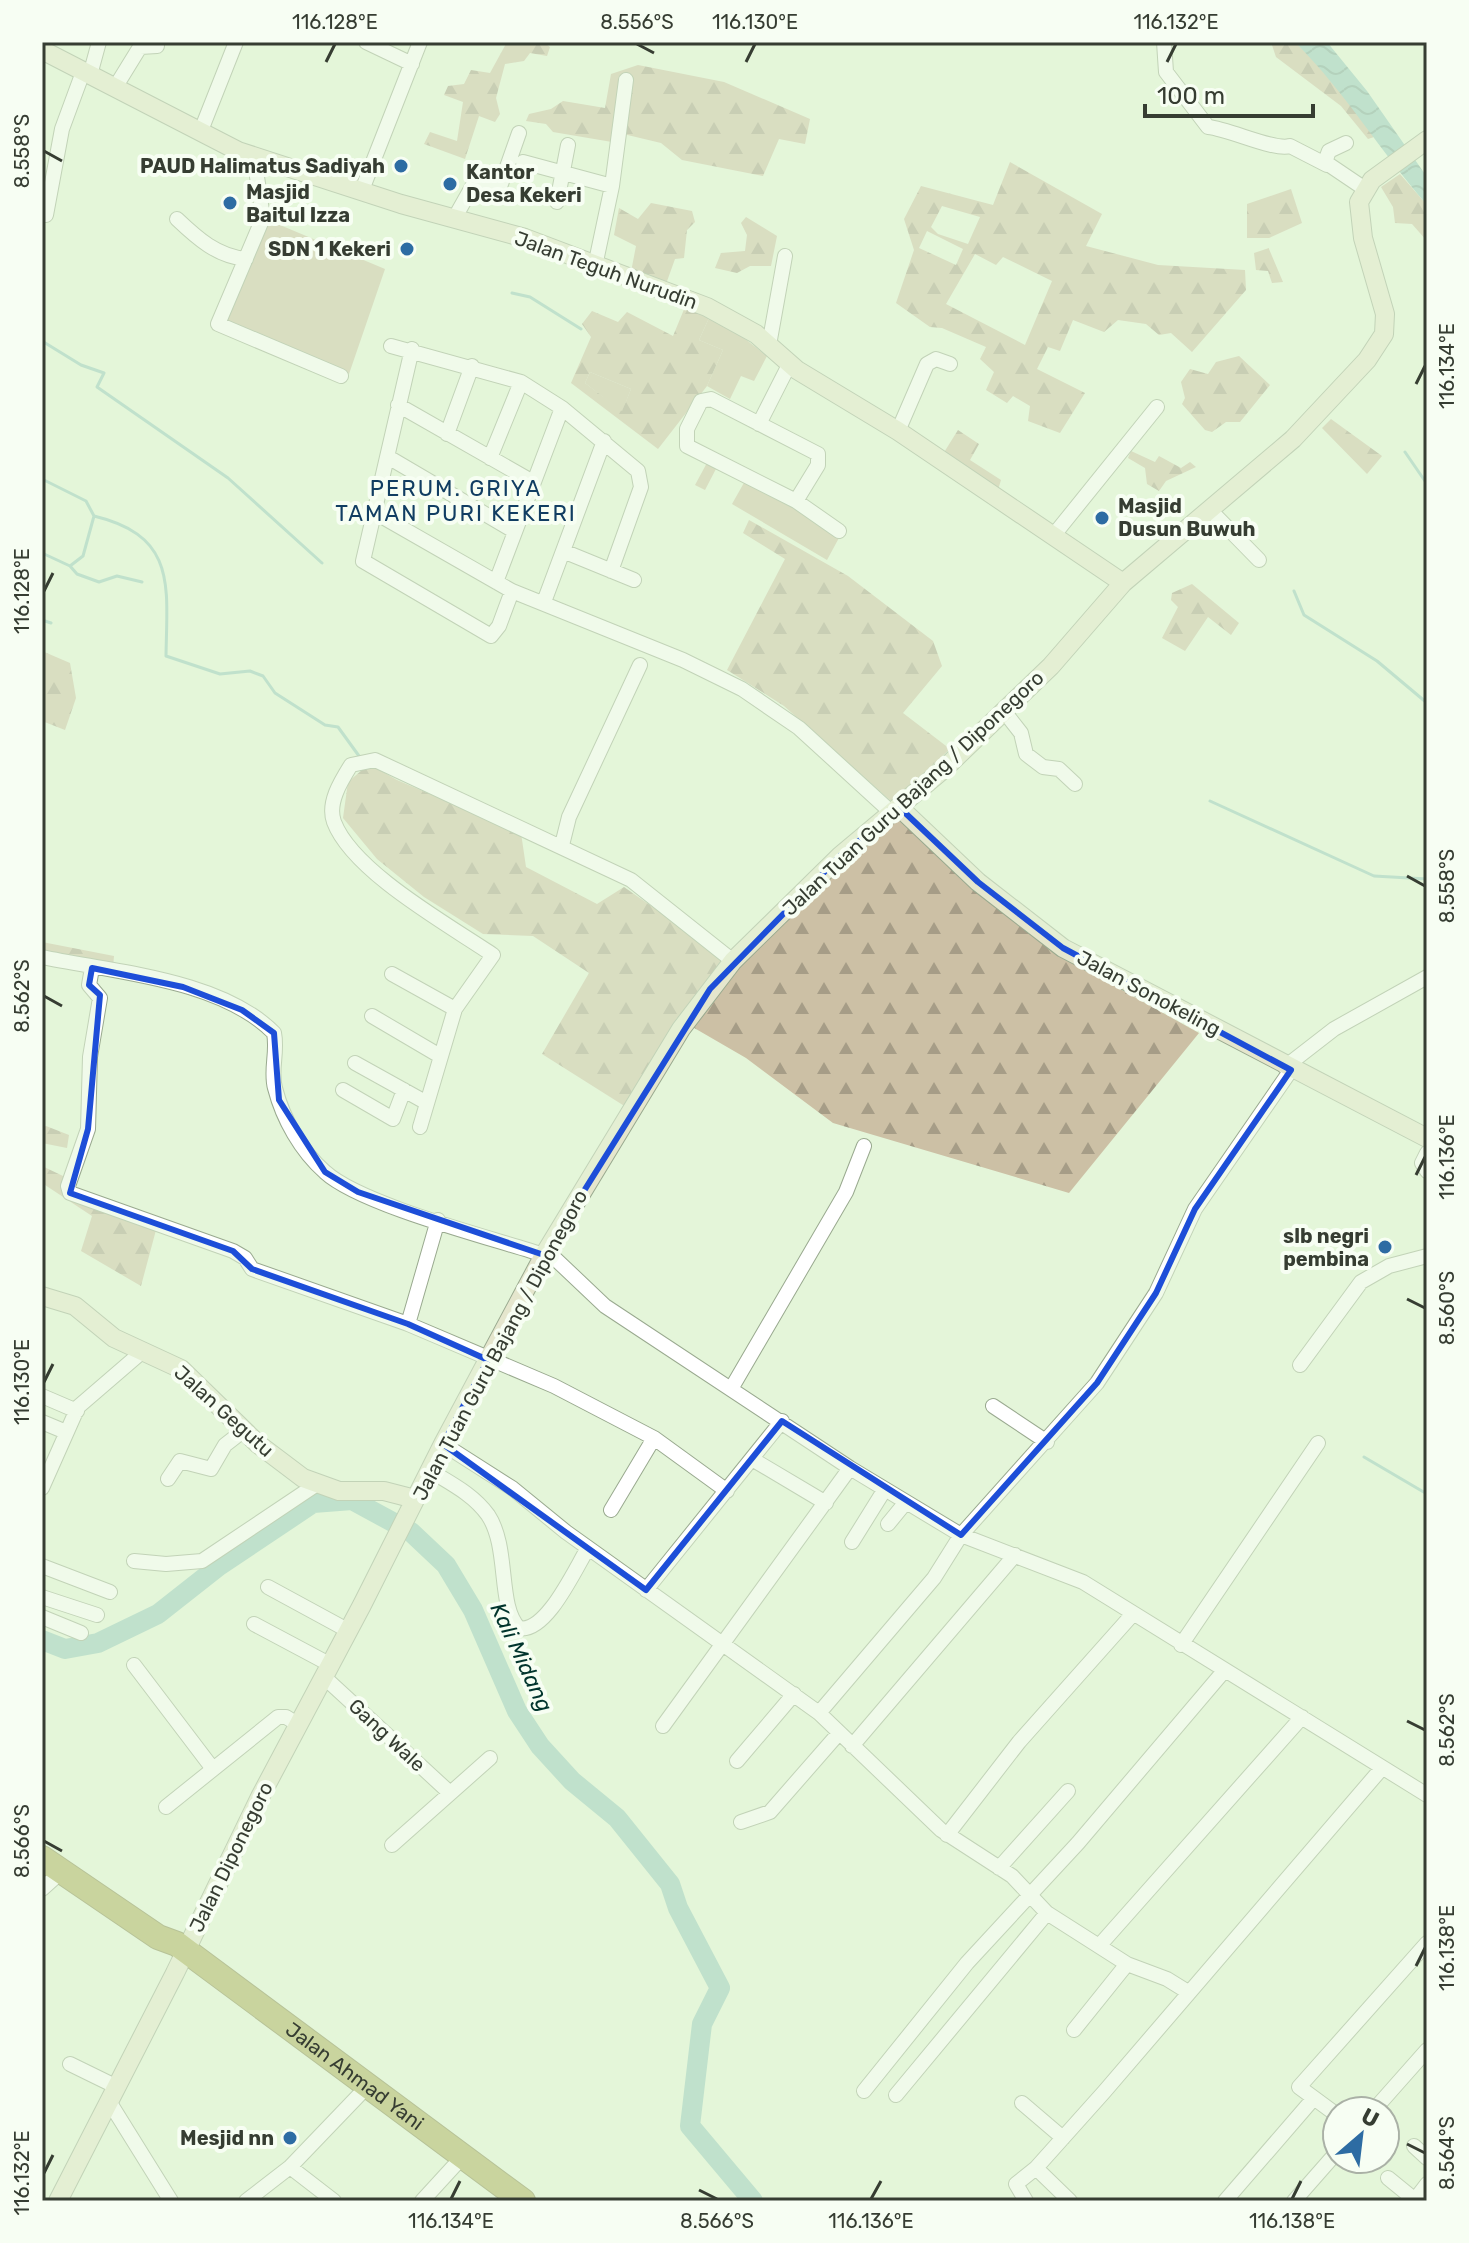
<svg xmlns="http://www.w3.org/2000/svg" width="1469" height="2243" viewBox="0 0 1469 2243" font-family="Rubik,sans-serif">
<defs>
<pattern id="forest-firs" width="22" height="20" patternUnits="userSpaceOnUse" patternTransform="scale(2)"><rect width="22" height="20" fill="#ccc0a5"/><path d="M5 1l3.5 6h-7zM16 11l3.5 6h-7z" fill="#a69d87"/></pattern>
<pattern id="water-waves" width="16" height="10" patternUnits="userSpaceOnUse" patternTransform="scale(2)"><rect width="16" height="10" fill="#94c8bc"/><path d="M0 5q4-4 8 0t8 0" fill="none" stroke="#7aa499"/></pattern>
</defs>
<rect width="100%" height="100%" fill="#e4f5d9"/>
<!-- grass -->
<path fill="#ccc0a5" d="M268,220L385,269L349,374L225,322Z
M709,318L730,327L767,356L754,381L741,376L730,399L707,386L723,350L699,340Z
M590,372L631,389L622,412L585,383Z
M708,461L718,465L705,490L695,485Z
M745,481L793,505L840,536L827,560L732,504Z"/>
<!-- forest -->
<path fill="url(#forest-firs)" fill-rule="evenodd" d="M507,42H543L550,47L547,56L530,53L524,61L505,64L496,98L500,114L495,122L479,116L465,159L424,144L430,132L457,141L463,102L444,95L448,86L464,84L471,70L490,73Z
M1271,42H1295L1335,81L1374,137L1368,139L1341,106L1276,57Z
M638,65L724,82L810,119L805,144L779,139L763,176L682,160L661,143L615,132L612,142L553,132L546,124L526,121L529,114L551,109L563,101L605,108L611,74Z
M1010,162L1102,214L1086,246L1158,265L1245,270L1246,290L1192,352L1171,333L1159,335L1146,324L1118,320L1104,332L1073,320L1060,351L1048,347L1037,369L1085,393L1060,433L1028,421L1030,406L1013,396L1007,403L986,390L994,372L980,359L986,347L942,328L930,327L896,303L914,250L904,219L921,186L993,205ZM942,206L980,217L968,244L938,234L931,227ZM927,231L963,249L956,265L919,248ZM975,254L996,265L1003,257L1052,281L1025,345L946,304Z
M1400,174L1427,205V241L1412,224L1395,223L1393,207L1381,187Z
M1291,189L1302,223L1269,238H1247V204Z
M651,203L692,211L695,222L687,230L684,258L675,259L666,284L631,272L636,246L614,235L619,208L638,219Z
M746,217L777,236L771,266H750L737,273L715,268L721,253L745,251L747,235L741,223Z
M1269,248V249L1283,282L1272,283L1268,271L1256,270L1254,253Z
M685,307L709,318L699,340L723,350L707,386L658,449L571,383L591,337L582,324L592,311L618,322L627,312L673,336ZM590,372L631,389L622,411L585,383Z
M1239,356L1270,385L1240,422H1226L1212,432L1205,430L1182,404L1185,398L1181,382L1190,369L1208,374L1216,362Z
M1331,419L1382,456L1367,474L1322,428Z
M958,430L979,444L970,460L1001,480L997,493L943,454Z
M1131,451L1155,462L1159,456L1181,468L1190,462L1196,467L1166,481L1159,491L1147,484L1145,468L1128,458Z
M749,520L848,576L933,641L942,666L903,713L950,749L892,802L784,706L727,670L785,559L743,533Z
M1192,584L1239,623L1231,635L1208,617L1185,651L1162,638L1178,607L1171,600L1172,593Z
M42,651L70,663L76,698L65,730L42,721Z
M369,764L397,780L521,833L526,867L597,904L624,887L737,966L829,875L899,819L1059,955L1199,1033L1069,1193L833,1123L746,1058L677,1018L626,1107L542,1054L589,973L533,936L483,934L424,897L377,859L343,818L348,782Z
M42,942L114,956L113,967L42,954Z
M46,1126L69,1135L67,1148L42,1143V1128Z
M42,1166L63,1176L67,1195L156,1230L141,1286L81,1251L92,1216L42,1183Z"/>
<!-- water -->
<path fill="url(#water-waves)" d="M1295,42H1327L1367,91L1427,177V205C1380,151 1346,93 1295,42Z"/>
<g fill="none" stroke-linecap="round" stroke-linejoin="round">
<!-- stream -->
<path stroke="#94c8bc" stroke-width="3" d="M512,293L530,297L581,329
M42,341L81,365L104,373L97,387L228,478L322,563
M1405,452L1427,484
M42,479L86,501L94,516L83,556L70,566
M94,516C177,536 167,586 166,656L220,674L250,671L263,676L275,693L325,725L338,727L359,756
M42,553L70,566L77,574L99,582L117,576L142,582
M1294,591L1304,615L1377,661L1427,703
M42,620L51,623
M1210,801L1374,876L1427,879
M1364,1457L1427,1494"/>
<!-- river -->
<path stroke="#94c8bc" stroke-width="20" d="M42,1640L65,1649L98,1643L158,1614L219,1566L313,1503L352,1500L411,1532L446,1565L473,1610L517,1711L540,1746L572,1781L617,1818L670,1884L678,1908L720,1988L702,2024L690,2126L753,2201"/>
<defs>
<path id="street" d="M366,42L412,64
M1164,42L1166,72L1208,127C1230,129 1274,151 1290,146L1327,165
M90,75L99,42
M116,86L140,47L157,46
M200,133L236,42
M1346,143L1329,151L1325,162L1365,189
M254,156L263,218L218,324L341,376
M523,162L612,186
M362,190L420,42
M557,202L568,145
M46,215L62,129L83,72
M177,219C198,239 217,256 246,259
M454,219L476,180L501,184L519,133
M595,266L612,186L626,80
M769,345L785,256
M391,346L521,382L562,408L638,471L641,487L611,571
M412,349L363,561L491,636L499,626L512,591
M398,405L533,482
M759,424L790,363
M898,431L927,364L936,359L950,364
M447,434L472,366
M388,457L514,531
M490,458L521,382
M796,501L818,465V454L711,399L701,401L687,429V446L796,501L839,531
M1209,509L1259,560
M374,512L512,591L683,660L742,689L799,728L892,813
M1053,536L1157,407
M563,551L634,580
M496,582L562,408
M544,602L604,441
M1003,710L1021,733L1026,754L1043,767L1059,769L1075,784
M562,845L569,817L640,665
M42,957C113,972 221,979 274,1033C278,1052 270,1070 275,1088C283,1119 301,1151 325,1172C361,1205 492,1238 544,1255
M92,968L89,985L100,998L90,1057L88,1129L68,1186L70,1193L233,1251L245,1258L252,1269L408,1324L554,1386L654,1438L727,1491
M392,974L455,1009
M372,1016L440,1056
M355,1063L427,1103
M1285,1067L1334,1029L1427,977
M343,1090L393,1119L404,1090
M420,1127L455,1009L493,955C449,925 353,872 334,822C327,803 341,781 351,765L375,760L631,880L733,961
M1427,1153L1422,1163L1427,1171
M546,1250L605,1306L850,1468L961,1535L1083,1582L1427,1795
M408,1324L438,1220
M1300,1365L1361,1282L1389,1266L1427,1256
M731,1389L846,1192L864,1146
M42,1396L77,1411
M993,1406L1047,1442
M42,1422L66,1432
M443,1444L512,1488L566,1532L819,1713L941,1830L1012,1876L1047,1913L1127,1964L1167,1979L1188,1992
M752,1459L826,1503
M429,1470C450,1483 473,1494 488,1515C510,1548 497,1606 519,1628C546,1634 575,1569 588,1548
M168,1479L180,1461L211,1469L225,1445L243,1431
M42,1488L78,1407L143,1351
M611,1510L654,1438
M888,1524L906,1502
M852,1542L885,1489
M134,1561L166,1564L202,1561L317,1484
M42,1566L110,1592
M268,1587L349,1631
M646,1590L782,1421
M42,1597L97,1615
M42,1617L81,1633
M254,1624L331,1665
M1181,1645L1318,1443
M134,1665L213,1769
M324,1677L450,1793
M819,1713L934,1578L961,1535L1097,1383L1156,1293L1195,1209L1291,1070
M663,1726L850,1468
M852,1746L1015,1555
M737,1761L794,1694
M166,1807L278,1717H286L299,1725
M741,1822L770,1812L839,1733
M947,1835L1019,1742L1132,1615
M392,1845L490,1758
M999,1868L1068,1791
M42,1889L61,1872
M1099,1946L1302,1717
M1074,2030L1127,1964
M70,2064L117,2087
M864,2091L967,1963L1078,1843L1224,1671
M896,2095L1047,1913
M110,2103L171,2201
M1022,2103L1063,2138
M1373,2111L1427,2050
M1337,2115L1299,2087L1427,1943
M1414,2146L1427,2158
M290,2167L334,2201
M1036,2168L1070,2201
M1388,2178L1415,2200
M246,2201L290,2167L361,2093
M422,2201L455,2165
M1026,2201L1016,2184L1036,2168L1104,2092L1382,1768
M1225,2201L1314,2098
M1294,2201L1337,2152
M1414,2201L1427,2184"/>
<path id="secondary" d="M42,50L238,151L401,204L525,238L707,307L756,334L797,370L898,431L1123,583
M900,808L978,882L1063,948L1427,1138
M42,1296L75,1306L114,1338L181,1369L258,1444L303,1478L339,1491H384L415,1499
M58,2201L175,1973L260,1797L362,1605L443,1444L544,1255L681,1029L733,961L840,856L946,767L1051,666L1123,583L1293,439L1367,360L1384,334L1385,314L1363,238L1359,202L1372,180L1427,140"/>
<g id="highway">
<path id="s1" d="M42,1858L158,1937L177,1944L523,2201"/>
</g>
</defs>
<!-- street casing -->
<use href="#street" stroke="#99a98f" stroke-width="16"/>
<!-- secondary casing -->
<use href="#secondary" stroke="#99a98f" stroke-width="20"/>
<!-- highway casing -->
<use href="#highway" stroke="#81844a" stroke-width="26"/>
<!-- street -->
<use href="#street" stroke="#fff" stroke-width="14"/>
<!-- secondary -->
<use href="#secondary" stroke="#e5e6cd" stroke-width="18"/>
<!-- highway -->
<use href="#highway" stroke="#a9ab57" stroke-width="24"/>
</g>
<!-- marked area -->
<path d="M0 0H1469V2243H0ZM900,808L978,882L1063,948L1291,1070L1195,1209L1156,1293L1097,1383L961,1535L782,1421L646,1590L443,1444L488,1360L408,1324L252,1269L233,1251L70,1193L88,1129L100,995L89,985L92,968L183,987L242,1010L274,1033L279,1100L325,1172L358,1192L544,1255L710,989L840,856Z" fill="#e4f5d9" fill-opacity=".55" fill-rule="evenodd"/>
<path fill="none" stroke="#1d4ed8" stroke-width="6" stroke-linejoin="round" d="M900,808L978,882L1063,948L1291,1070L1195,1209L1156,1293L1097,1383L961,1535L782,1421L646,1590L443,1444L488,1360L408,1324L252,1269L233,1251L70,1193L88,1129L100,995L89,985L92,968L183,987L242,1010L274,1033L279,1100L325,1172L358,1192L544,1255L710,989L840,856Z"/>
<!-- ticks -->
<path fill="none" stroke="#363d32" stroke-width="3" d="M637,44L654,53M326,62L335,44M746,62L755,44M1167,62L1176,44M44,151L62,161M1416,384L1425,366M44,591L53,573M1407,876L1425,886M44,996L62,1006M1416,1175L1425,1157M1407,1299L1425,1308M44,1382L53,1364M1407,1721L1425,1730M44,1841L62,1851M1416,1966L1425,1948M1407,2144L1425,2153M44,2173L53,2155M699,2190L717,2199M451,2199L460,2181M871,2199L881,2181M1292,2199L1301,2181"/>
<!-- markers -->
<g fill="#2d6ca3" stroke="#f7fef3" stroke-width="3">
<circle cx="401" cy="166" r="8"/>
<circle cx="450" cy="184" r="8"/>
<circle cx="230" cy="203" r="8"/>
<circle cx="407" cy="249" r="8"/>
<circle cx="1102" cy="518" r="8"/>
<circle cx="1385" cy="1247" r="8"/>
<circle cx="290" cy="2138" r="8"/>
</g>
<g text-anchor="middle" stroke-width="8" stroke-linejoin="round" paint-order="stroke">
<!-- poi labels -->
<g font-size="20" font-weight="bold" fill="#363d32" stroke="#f7fef3" text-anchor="end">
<text x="385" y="173">PAUD Halimatus Sadiyah</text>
<text x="466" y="179" text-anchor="start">Kantor<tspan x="466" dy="23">Desa Kekeri</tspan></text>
<text x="246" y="199" text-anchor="start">Masjid<tspan x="246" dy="23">Baitul Izza</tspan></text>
<text x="391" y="256">SDN 1 Kekeri</text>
<text x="1118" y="513" text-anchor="start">Masjid<tspan x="1118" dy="23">Dusun Buwuh</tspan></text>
<text x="1369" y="1243">slb negri<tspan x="1369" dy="23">pembina</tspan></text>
<text x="274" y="2145">Mesjid nn</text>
</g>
<!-- street labels -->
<g font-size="20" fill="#363d32" stroke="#f7fef3">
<text transform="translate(606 270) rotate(20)" y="7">Jalan Teguh Nurudin</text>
<text transform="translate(913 793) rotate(-43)" y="7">Jalan Tuan Guru Bajang / Diponegoro</text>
<text transform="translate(1149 993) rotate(28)" y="7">Jalan Sonokeling</text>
<text transform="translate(500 1345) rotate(-62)" y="7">Jalan Tuan Guru Bajang / Diponegoro</text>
<text transform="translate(224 1411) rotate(42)" y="7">Jalan Gegutu</text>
<text transform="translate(387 1735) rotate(43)" y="7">Gang Wale</text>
<text transform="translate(231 1857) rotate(-64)" y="7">Jalan Diponegoro</text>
<text dy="7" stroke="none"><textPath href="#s1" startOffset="382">Jalan Ahmad Yani</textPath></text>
</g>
<!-- neighbourhood labels -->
<g font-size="22" letter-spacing="2" fill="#113d62" stroke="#f7fef3">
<text x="456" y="496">PERUM. GRIYA<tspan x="456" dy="25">TAMAN PURI KEKERI</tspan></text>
</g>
<!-- water labels -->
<g font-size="22" font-style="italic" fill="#02352d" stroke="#f7fef3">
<text transform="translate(522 1657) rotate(65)" y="8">Kali Midang</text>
</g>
</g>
<!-- border -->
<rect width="1469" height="2243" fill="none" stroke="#f7fef3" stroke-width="88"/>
<!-- north arrow -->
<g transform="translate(1361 2135) rotate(28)"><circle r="38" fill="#f7fef3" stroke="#aab1a6" stroke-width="2"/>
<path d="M0-6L14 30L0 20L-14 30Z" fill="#2d6ca3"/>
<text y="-12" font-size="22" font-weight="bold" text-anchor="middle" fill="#363d32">U</text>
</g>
<!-- scale -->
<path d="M1145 104v12h168v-12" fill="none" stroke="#363d32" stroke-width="4"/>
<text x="1157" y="104" font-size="24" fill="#363d32" stroke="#f7fef3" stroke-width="6" paint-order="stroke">100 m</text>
<rect x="44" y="44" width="1381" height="2155" fill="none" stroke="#363d32" stroke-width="3"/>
<g font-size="20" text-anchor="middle" fill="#363d32">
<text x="335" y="29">116.128°E</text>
<text x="637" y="29">8.556°S</text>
<text x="755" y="29">116.130°E</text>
<text x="1176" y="29">116.132°E</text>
<text transform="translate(22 151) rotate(-90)" y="7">8.558°S</text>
<text transform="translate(1447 366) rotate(-90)" y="7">116.134°E</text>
<text transform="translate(22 591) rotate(-90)" y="7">116.128°E</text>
<text transform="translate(1447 886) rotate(-90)" y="7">8.558°S</text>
<text transform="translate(22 996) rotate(-90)" y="7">8.562°S</text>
<text transform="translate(1447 1157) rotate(-90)" y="7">116.136°E</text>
<text transform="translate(1447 1308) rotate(-90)" y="7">8.560°S</text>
<text transform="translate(22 1382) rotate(-90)" y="7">116.130°E</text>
<text transform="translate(1447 1730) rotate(-90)" y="7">8.562°S</text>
<text transform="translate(22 1841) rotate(-90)" y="7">8.566°S</text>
<text transform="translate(1447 1948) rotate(-90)" y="7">116.138°E</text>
<text transform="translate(1447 2153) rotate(-90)" y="7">8.564°S</text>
<text transform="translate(22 2173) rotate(-90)" y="7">116.132°E</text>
<text x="451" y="2228">116.134°E</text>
<text x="717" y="2228">8.566°S</text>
<text x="871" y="2228">116.136°E</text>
<text x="1292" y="2228">116.138°E</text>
</g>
</svg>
